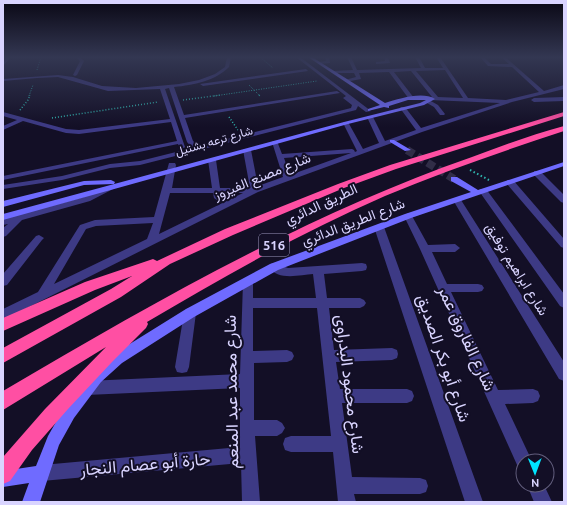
<svg xmlns="http://www.w3.org/2000/svg" width="567" height="505" viewBox="0 0 567 505" font-family="Ubuntu,Vazirmatn,sans-serif">
<rect width="100%" height="100%" fill="#130f26"/>
<g fill="none" stroke-linecap="round" stroke-linejoin="round">
<!-- secondary-tunnel -->
<path stroke="#312d47" stroke-width="8" stroke-dasharray="8 4" stroke-linecap="butt" d="M407,150L454,179"/>
<!-- path-far2 -->
<path stroke="#2fb8b0" stroke-width="1" stroke-dasharray="1 1.5" stroke-linecap="butt" d="M260,57L273,68
M37,70L41,57
M249,85L260,96
M29,96L33,85
M214,96L317,81"/>
<!-- path-far1 -->
<path stroke="#2fb8b0" stroke-width="1.5" stroke-dasharray="1 2" stroke-linecap="butt" d="M259,95L261,97
M183,100L221,95
M20,110L28,100L30,95
M229,117L238,130
M52,118L158,102"/>
<!-- path -->
<path stroke="#2fb8b0" stroke-width="2" stroke-dasharray="1.5 2.5" stroke-linecap="butt" d="M470,170L489,180"/>
<!-- street -->
<path fill="#3d3a85" fill-rule="evenodd" d="M7,57H11L3,66V62Z
M76,57H80L84,61L77,75L75,76L73,75L80,61Z
M125,57H149L147,58Z
M227,57H231L229,67C215,81 194,85 174,87L184,115L337,91L340,93L185,118L193,141L199,146L351,108L352,105L343,98L346,96L296,57H300L371,111L366,112L358,106L356,110L140,165L110,168L62,180L3,189V185L62,176L110,164L140,161L192,148L187,142L169,88L165,89L185,147L184,148H180L178,144L3,180V176L177,141L171,122L79,134L66,133L23,121L3,130V126L17,120L3,116V112L66,129L79,130L170,119L160,89L108,91L58,77L37,78L3,81V79L58,75L73,77L102,86L136,88L179,84L199,80L215,74L225,67Z
M325,57H329L330,63L318,64V62L326,61Z
M347,57H351L357,70L421,68L415,57H419L425,68H443L436,57H440L468,98L506,100L539,92L512,67L488,66L480,57H484L491,64H509L501,57H505L544,91L564,85V89L512,102L422,132L258,192L3,320V309L38,292L80,225L95,220L154,217L169,163H175L176,165L172,188H212L208,160L212,158L216,160L220,188H250L243,150L245,149L251,150L258,186L283,177L272,142L273,141H277L282,154L352,149L354,150L355,152L357,151L343,123L344,122H348L363,149L379,143L367,117L368,116L373,117L385,141L416,130L400,108L401,107H405L421,128L500,103L430,100L429,99L432,97L411,71L394,72L414,98L411,100L409,99L389,72L359,73L361,79L345,82V80L356,77L354,73H333L331,72L333,71L353,70ZM445,70L463,98L438,97L416,71ZM351,153L290,175L284,158ZM170,193H213L214,198L218,201L222,198L221,193H243L159,234ZM153,223L147,239L54,284L86,229L96,226Z
M384,57H388L390,63L376,64V62L385,61Z
M559,57H564V59Z
M306,69L308,71L203,86L200,84Z
M564,97V101L534,102L531,100L534,98Z
M429,100L438,105L445,114L444,115H440L434,107L427,103V101Z
M534,171H540L564,195V203L561,202L534,175Z
M507,180H513L564,239V248L561,247L507,184Z
M108,186H114L115,188L90,201L22,220L6,236L3,237V228L8,224L3,225V219L84,197Z
M480,189H486L564,294V308L560,306L479,191Z
M457,197L461,200L564,362V381L559,379L453,200Z
M408,213L412,216L428,245L455,244L460,248L455,252H432L447,284H478L482,285L484,288L482,291L478,292H451L498,390L533,389L538,391L540,396L538,401L533,403L505,404L532,461H523V469L518,467L420,249L404,216Z
M379,224L384,227L483,502H465L374,227Z
M39,235L44,238L42,240L7,285L3,286V274L36,236Z
M274,263L288,268L362,263L366,264L367,267L366,270L362,271L324,274L327,298H360L364,300L366,303L364,306L360,308H329L334,350L392,348L397,350L398,354L397,358L392,360L336,362L340,389H407L412,391L414,396L412,401L407,403H342L352,477L420,478L426,480L428,486L426,492L420,494H354L356,502H338L333,452H291L285,450L283,444L285,438L291,436H331L317,308H253V351L287,350L292,352L294,356L292,360L287,362L254,363V420H277L282,423L285,428L282,433L277,436H255L260,502H242L241,463L42,481L36,479L34,473L36,467L42,465L240,447V388L87,395L82,393L80,388L82,383L87,381L240,374L243,282L244,279L248,278L252,279L253,282V298H316L313,274C300,275 277,281 269,267L270,264Z
M190,308L194,309L196,313L189,367L187,372L182,373L177,372L175,367L184,313L186,309Z
M527,485H544L552,502H534Z"/>
<!-- secondary -->
<path fill="#6f6bff" fill-rule="evenodd" d="M308,57H312L385,103C399,99 422,91 435,99L424,105L348,124L3,220V214L344,122L420,103L426,100H408L389,106V108L384,107L368,111V109L380,105Z
M390,140H394L411,150L405,151L390,142Z
M564,162V166L411,218L278,270L194,317L122,363L101,382L74,418L59,445L40,502H22L29,483L3,487V471L36,466L48,436L64,408L91,372L112,355L186,309L270,264L405,214L471,192L451,181V177H457L478,190Z
M111,180L115,182L114,184L84,185L3,207V201L84,181Z"/>
<!-- highway -->
<path fill="#ff4fa3" fill-rule="evenodd" d="M564,112V116L396,169L344,188L233,235L170,264L121,297L3,363V348L111,289L132,276L95,290L3,331V318L85,282L153,259L157,261L225,229L338,184L390,165Z
M564,126V131C504,151 444,171 385,196C303,232 224,276 147,322L148,324L146,328L112,362L68,409L32,450L10,481L3,484V457L45,409L106,347L3,410V391C154,302 306,215 472,157C502,146 533,134 564,126Z"/>
</g>
<!-- sky -->
<linearGradient id="sky" x2="0" y2="1"><stop stop-color="#0a0815"/><stop offset="0.45" stop-color="#333752"/><stop offset="1" stop-color="#333752" stop-opacity="0"/></linearGradient>
<rect width="567" height="127" fill="url(#sky)"/>
<g text-anchor="middle" stroke-width="4" stroke-linejoin="round" paint-order="stroke">
<!-- far-street labels -->
<g font-size="12" fill="#d9d4ff" stroke="#130f26">
<text transform="translate(214 141) rotate(-16)" y="4">شارع ترعه بشتيل</text>
</g>
<!-- shield labels -->
<rect fill="#130f26" stroke="#9e99be" stroke-width="1" x="259" y="234" width="30" height="22" rx="3"/>
<g font-size="13" font-weight="bold" fill="#d9d4ff">
<text x="274" y="250">516</text>
</g>
<!-- street labels -->
<g font-size="14" fill="#d9d4ff" stroke="#130f26">
<text transform="translate(262 176) rotate(-22)" y="5">شارع مصنع الفيروز</text>
<text transform="translate(321 204) rotate(-25)" y="5">الطريق الدائري</text>
<text transform="translate(353 222) rotate(-21)" y="5">شارع الطريق الدائري</text>
<text transform="translate(517 269) rotate(58)" y="5">شارع ابراهيم توفيق</text>
</g>
<!-- near-street labels -->
<g font-size="17" fill="#d9d4ff" stroke="#130f26">
<text transform="translate(467 338) rotate(65)" y="6">شارع الفاروق عمر</text>
<text transform="translate(444 358) rotate(71)" y="6">شارع أبو بكر الصديق</text>
<text transform="translate(350 384) rotate(83)" y="6">شارع محمود البدراوى</text>
<text transform="translate(231 392) rotate(-91)" y="6">شارع محمد عبد المنعم</text>
<text transform="translate(145 464) rotate(-5)" y="6">حارة أبو عصام النجار</text>
</g>
</g>
<!-- border -->
<rect width="567" height="505" fill="none" stroke="#d9d4ff" stroke-width="8"/>
<!-- north arrow -->
<g transform="translate(535 473) rotate(179)"><circle r="19" fill="#130f26" stroke="#625e7d"/>
<path d="M0-3L7 15L0 10L-7 15Z" fill="#00e5ff"/>
<text y="-6" font-size="11" font-weight="bold" text-anchor="middle" fill="#d9d4ff">N</text>
</g>
</svg>
